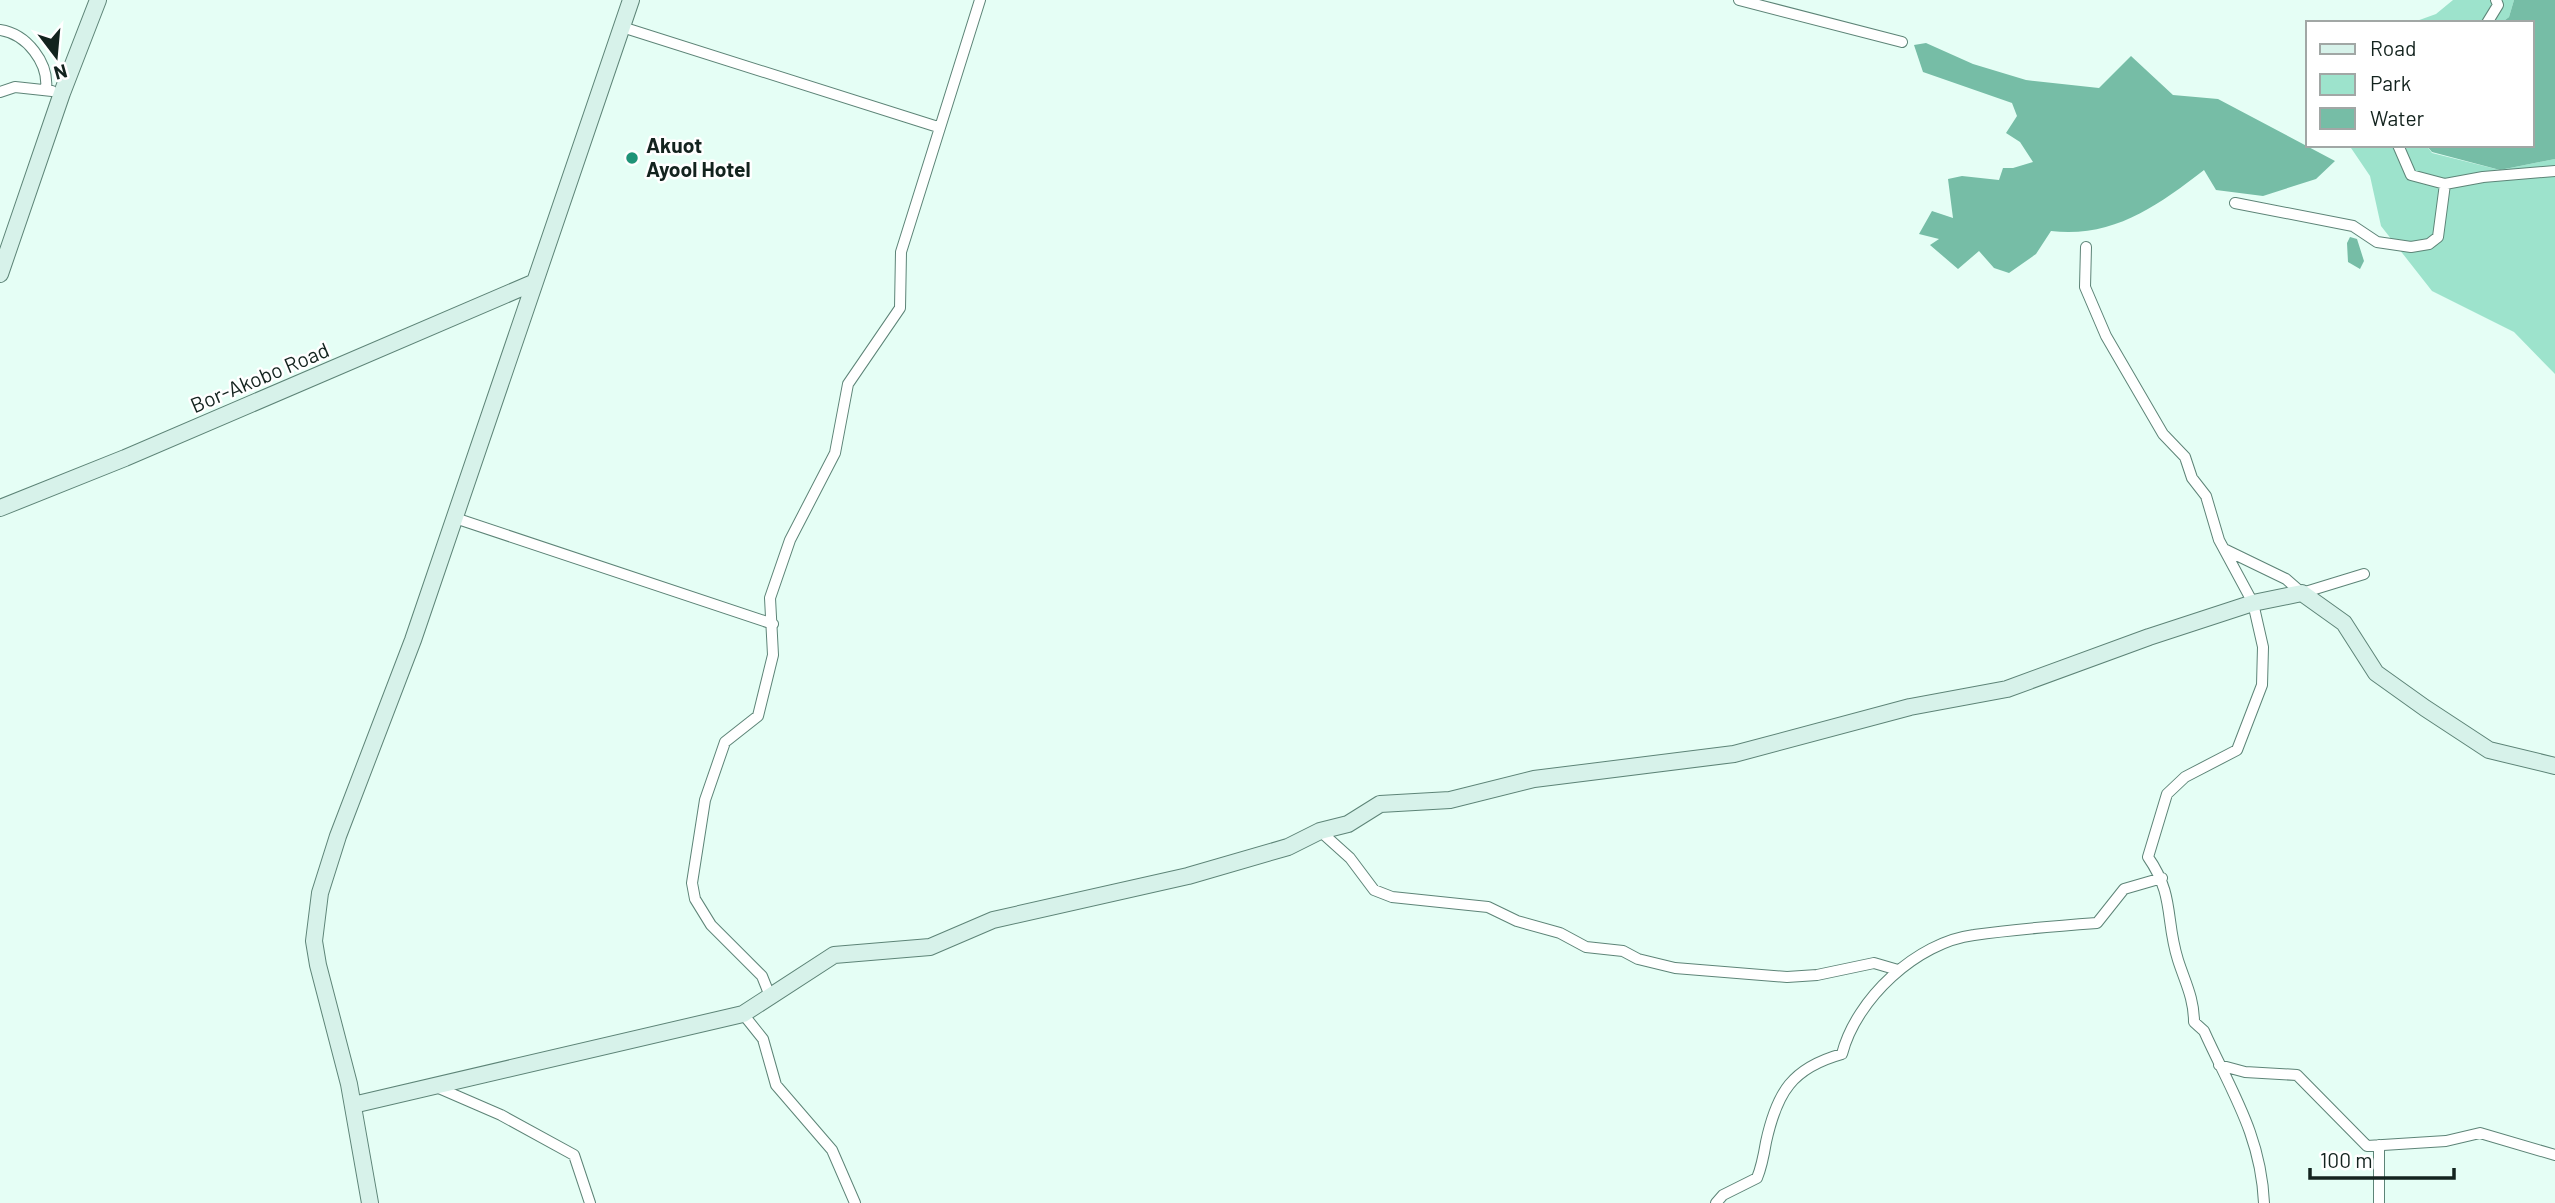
<svg xmlns="http://www.w3.org/2000/svg" width="2555" height="1203" viewBox="0 0 2555 1203" font-family="Barlow,sans-serif">
<rect width="100%" height="100%" fill="#e5fef5"/>
<!-- green -->
<path fill="#9de3cc" d="M2453,0H2514L2509,17L2501,23H2411L2436,14Z
M2349,145H2426L2432,153L2500,170L2555,159V374L2514,332L2432,291L2381,226L2370,176Z"/>
<!-- water -->
<path fill="#76bda6" d="M2514,0H2555V159L2500,170L2432,152L2426,145H2532V23H2501L2509,17Z
M1926,43L1973,64L2026,80L2099,88L2131,56L2173,95L2218,99L2335,161L2316,179L2263,196L2216,190L2204,170C2156,207 2113,238 2051,231L2036,254L2009,273L1994,268L1979,251L1958,269L1930,245L1939,239L1919,234L1932,211L1953,218L1948,179L1962,176L1999,180L2003,168H2013L2033,162L2020,142L2006,133L2017,116L2012,103L1923,72L1914,45Z
M2350,237L2357,239L2364,261L2360,269L2348,262L2347,243Z"/>
<g fill="none" stroke-linecap="round" stroke-linejoin="round">
<defs>
<path id="street" d="M1739,0L1902,42
M2487,23L2498,5L2496,0
M622,27L938,127
M0,30C27,34 49,63 46,89
M0,92L15,87L52,91
M2398,145L2411,175L2445,184L2483,177L2555,171
M2235,203L2353,226L2377,242L2411,247L2429,244L2438,237L2445,184
M2086,247L2085,287L2106,336L2163,434L2185,457L2192,478L2206,496L2219,540L2253,603L2263,647L2262,685L2237,750L2185,777L2167,794L2148,857C2175,896 2165,919 2178,960C2185,982 2194,998 2194,1022L2204,1031C2231,1091 2261,1135 2264,1203
M455,518L773,624
M2224,549L2286,579L2302,593L2364,574
M1320,831L1350,858L1374,890L1392,897L1488,907L1517,921L1560,933L1586,947L1623,951L1638,959L1675,968L1787,977L1817,975L1874,963L1898,970
M770,996L762,976L711,925L695,899L692,883L705,800L725,742L758,716L773,655L770,598L790,540L835,453L848,384L900,308L901,252L980,0
M743,1014L763,1039L776,1085L832,1150L855,1203
M2219,1065L2245,1072L2297,1075L2367,1146L2446,1141L2480,1133L2555,1155
M434,1086L501,1115L574,1155L590,1203
M2379,1145V1203
M1716,1203L1723,1195L1757,1178C1762,1166 1764,1154 1766,1142C1777,1092 1792,1068 1842,1054C1856,999 1917,942 1974,935C2015,929 2056,926 2097,923L2124,889L2162,878"/>
<path id="secondary" d="M0,274L62,93L98,0
M0,508L125,458L535,282
M353,1105L743,1014L834,955L930,947L993,920L1188,876L1288,847L1320,831L1348,824L1380,804L1450,800L1534,779L1734,754L1910,707L2007,689L2149,637L2253,603L2302,593L2344,623L2376,673L2425,708L2489,750L2555,766
M370,1203L349,1084L318,965L314,941L320,893L338,836L413,640L631,0"/>
</defs>
<!-- street casing -->
<use href="#street" stroke="#5d8477" stroke-width="12"/>
<!-- secondary casing -->
<use href="#secondary" stroke="#5d8477" stroke-width="18"/>
<!-- street -->
<use href="#street" stroke="#fff" stroke-width="10"/>
<!-- secondary -->
<use href="#secondary" stroke="#d7f2ea" stroke-width="16"/>
</g>
<!-- markers -->
<circle fill="#1f9377" stroke="#fff" stroke-width="2.5" cx="632" cy="158" r="7"/>
<g text-anchor="middle" stroke-width="5" stroke-linejoin="round" paint-order="stroke">
<!-- poi labels -->
<g font-size="21" font-weight="bold" fill="#13231e" stroke="#fff" text-anchor="start">
<text x="646" y="153">Akuot<tspan x="646" dy="24">Ayool Hotel</tspan></text>
</g>
<!-- street labels -->
<g font-size="21" fill="#13231e" stroke="#fff">
<text transform="translate(260 378) rotate(-23)" y="7">Bor-Akobo Road</text>
</g>
</g>
<!-- legend -->
<rect x="2306" y="21" width="228" height="126" fill="#ffffff" stroke="#a1a7a5" stroke-width="2"/>
<rect x="2320" y="44" width="35" height="10" fill="#d7f2ea" stroke="#a1a7a5" stroke-width="2"/>
<text x="2370" y="56" font-size="21" fill="#13231e">Road</text>
<rect x="2320" y="74" width="35" height="21" fill="#9de3cc" stroke="#a1a7a5" stroke-width="2"/>
<text x="2370" y="91" font-size="21" fill="#13231e">Park</text>
<rect x="2320" y="108" width="35" height="21" fill="#76bda6" stroke="#a1a7a5" stroke-width="2"/>
<text x="2370" y="126" font-size="21" fill="#13231e">Water</text>
<!-- north arrow -->
<g transform="translate(56 56) rotate(164)" stroke="#ffffff" stroke-width="5" paint-order="stroke">
<path d="M0-5L12 26L0 18L-12 26Z" fill="#13231e"/>
<text y="-10" font-size="19" font-weight="bold" text-anchor="middle" fill="#13231e">N</text>
</g>
<!-- scale -->
<path d="M2310 1168v10h144v-10" fill="none" stroke="#13231e" stroke-width="3.5"/>
<text x="2320" y="1168" font-size="21" fill="#13231e" stroke="#ffffff" stroke-width="5" paint-order="stroke">100 m</text>
</svg>
